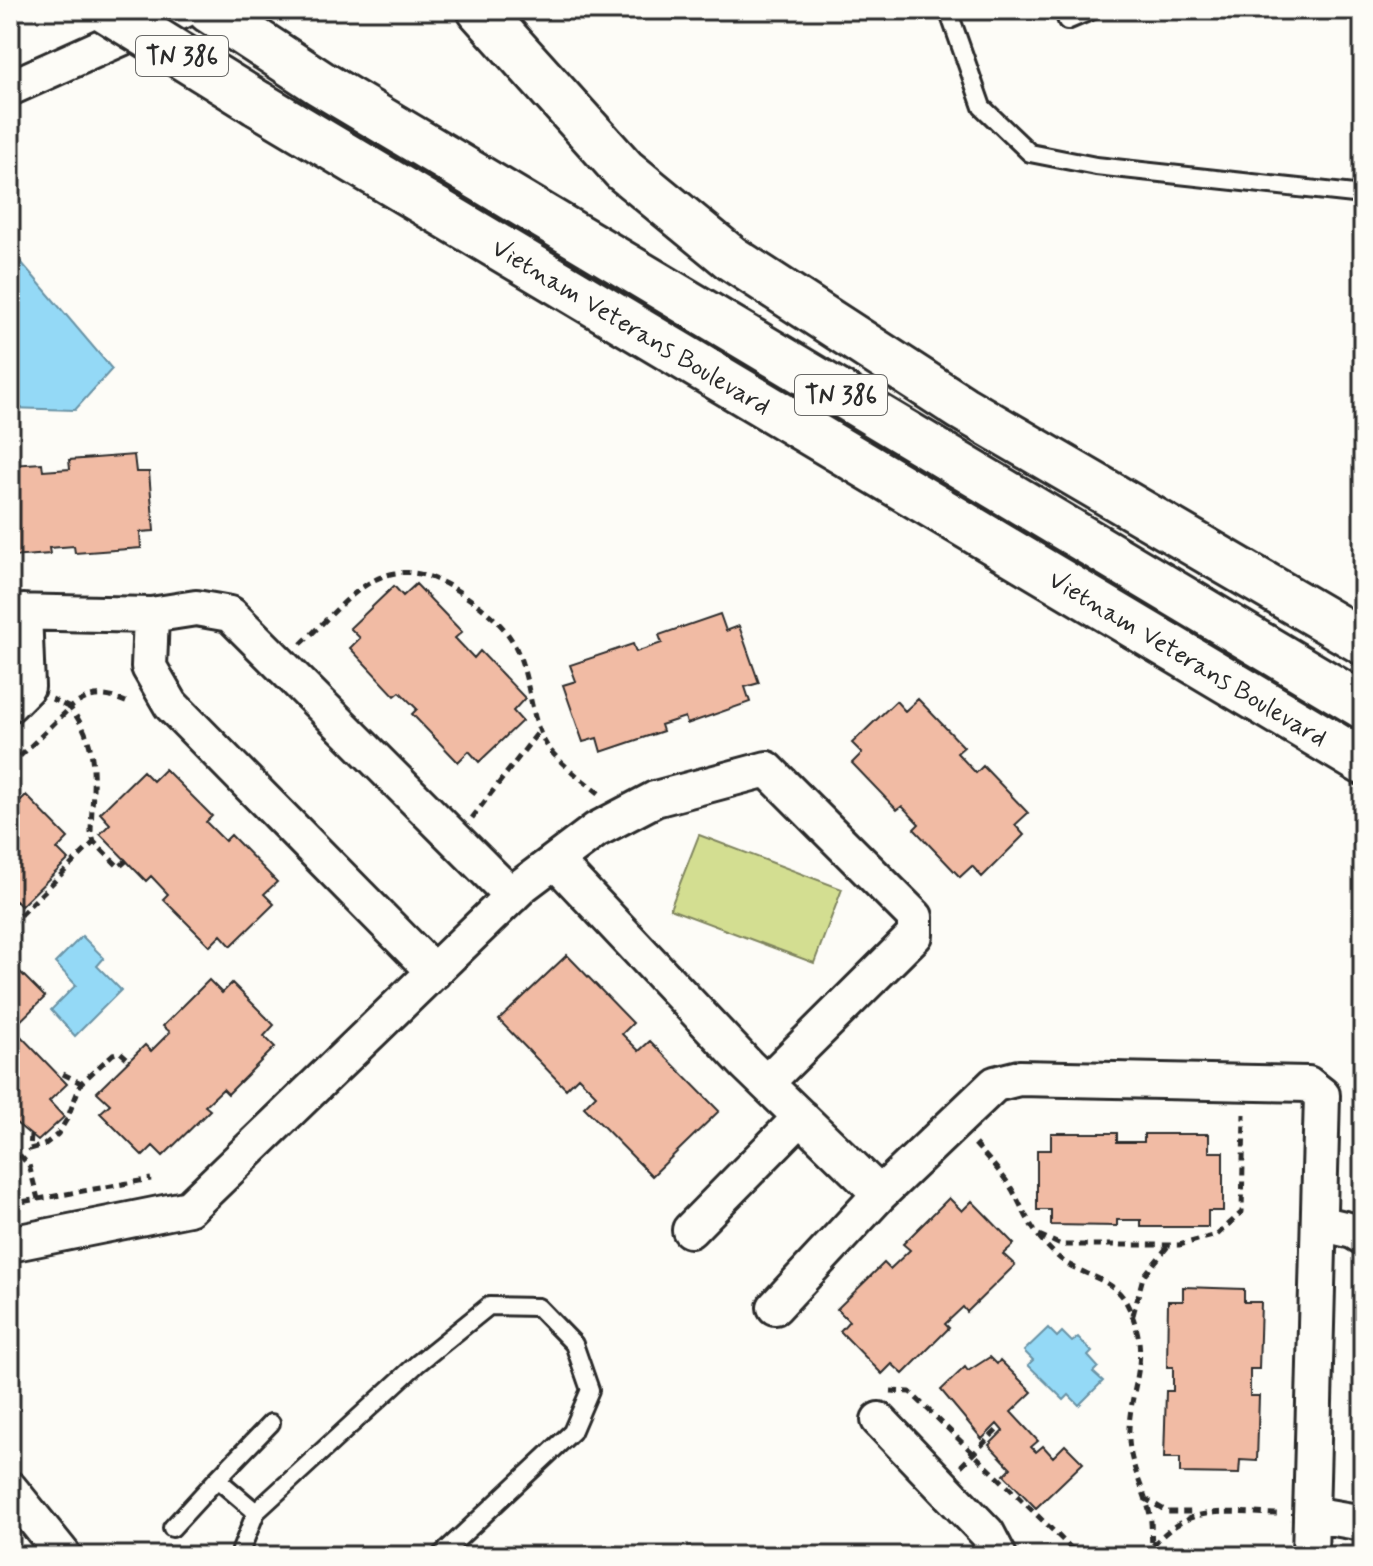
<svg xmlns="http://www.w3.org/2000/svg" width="1373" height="1566" viewBox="0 0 1373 1566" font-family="Mynerve,sans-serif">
<rect width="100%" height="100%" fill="#fdfcf7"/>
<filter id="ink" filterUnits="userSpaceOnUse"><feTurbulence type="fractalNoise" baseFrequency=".0125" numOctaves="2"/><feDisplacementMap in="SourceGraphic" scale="16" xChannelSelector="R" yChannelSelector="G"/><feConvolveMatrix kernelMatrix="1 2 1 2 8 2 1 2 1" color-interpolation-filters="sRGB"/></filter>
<g filter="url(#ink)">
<!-- green -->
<path fill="#d3de91" stroke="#7f845e" stroke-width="2" d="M699,835L842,889L814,963L670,909Z"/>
<!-- water -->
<path fill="#94d9f6" stroke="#6a93a5" stroke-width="2" d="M10,249L112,369L75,410L10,408Z
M82,936L104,958L97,966L121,990L75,1036L51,1010L76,985L55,963Z
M1048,1328L1057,1337L1062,1332L1072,1342L1078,1337L1092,1352L1088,1356L1098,1367L1093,1372L1103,1381L1079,1405L1069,1395L1064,1400L1028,1365L1033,1360L1024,1351Z"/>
<!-- building -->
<path fill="#f1bba4" stroke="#2b2b2b" stroke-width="2" d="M134,455L136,472H149L154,531L140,532L141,548L75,553L74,546L49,548L50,554L10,557V465L42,463L43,471L70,469L69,460Z
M416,584L462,632L455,638L474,658L480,651L525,698L513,711L522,721L479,762L469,751L458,762L412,714L417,709L400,692L395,696L350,648L360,638L350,628L394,586L403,596Z
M720,614L726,631L739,626L759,683L745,687L750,702L687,724L685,717L661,725L663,731L601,752L597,738L583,742L563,685L576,681L570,665L633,644L636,652L662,643L659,635Z
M918,699L964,747L957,753L976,773L983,766L1028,813L1015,825L1024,835L982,877L972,866L960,877L914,829L919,824L902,806L897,810L852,763L862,753L852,743L896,701L905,711Z
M165,769L212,816L206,822L225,841L231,835L277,882L264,894L274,904L231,946L221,935L210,946L163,899L168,894L151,876L146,881L100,834L110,824L100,813L143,771L153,781Z
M26,795L68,838L57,849L68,860L21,906L16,901L10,907V798L16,805Z
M567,955L633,1023L622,1034L639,1051L650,1041L719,1111L652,1176L584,1107L596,1095L578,1077L566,1089L499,1020Z
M10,970L16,976L20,972L45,997L13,1028L67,1084L49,1101L64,1117L38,1141L10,1118Z
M209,980L222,993L232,983L274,1025L264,1036L275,1047L228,1094L223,1089L205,1106L210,1110L163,1156L153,1146L143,1156L100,1113L110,1104L97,1092L145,1045L151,1051L170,1032L163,1026Z
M1051,1133H1117V1142H1144V1134H1209V1152H1223V1211H1208V1227H1141V1220H1117V1226L1051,1225V1210H1037V1150H1051Z
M949,1198L962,1211L972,1201L1014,1244L1003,1254L1015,1265L967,1312L963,1307L945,1324L949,1328L903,1374L892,1364L882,1374L840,1331L849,1321L837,1309L884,1263L890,1269L910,1250L903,1244Z
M1183,1287L1244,1289V1302H1261L1259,1369H1250V1396H1259L1257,1461L1240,1460L1239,1474L1180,1473V1458H1164L1166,1391H1173V1367H1167L1168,1301H1183Z
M990,1357L997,1364L1000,1360L1032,1392L1011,1412L1038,1441L1031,1447L1036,1452L1043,1446L1053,1457L1065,1445L1083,1463L1036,1508L1004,1475L1011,1468L989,1445L1003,1431L997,1424L982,1439L941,1390L965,1367L968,1371Z"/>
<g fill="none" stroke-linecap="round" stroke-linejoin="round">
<defs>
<path id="lane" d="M948,10L982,107L1030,153L1096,166L1363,195
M1063,10L1067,21L1093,10
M256,1512L217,1479L271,1423
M172,1528L217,1479
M242,1556L241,1550L256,1512L417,1364L489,1306L538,1307L574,1344L590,1390L572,1432L440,1556"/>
<path id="street" d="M10,88L184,10
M10,612L151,615L196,608L230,614L512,896
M151,615L149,667L171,705L434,972
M10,704L27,687L24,612
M555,861L747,1065L880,1194
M1319,1223L1353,1231L1363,1237
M690,1230L801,1117
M10,1244L189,1208L523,885L596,830L655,799L767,769L915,917V935L766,1083
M775,1307L880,1194L995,1084L1019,1078L1308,1084L1322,1095L1310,1556
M879,1420L987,1533L999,1556
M10,1489L64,1556
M1311,1514L1363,1523"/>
<g id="highway">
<path d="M209,10L320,83L1363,706"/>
<path d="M480,10L624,170L731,258L962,408L1363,642"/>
<path id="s1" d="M257,103L1363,762"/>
</g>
</defs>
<!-- lane casing -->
<use href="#lane" stroke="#2b2b2b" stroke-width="22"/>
<!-- street casing -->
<use href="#street" stroke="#2b2b2b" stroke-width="40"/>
<!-- highway casing -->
<use href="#highway" stroke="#2b2b2b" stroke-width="50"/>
<!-- path -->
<path stroke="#2b2b2b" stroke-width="5" stroke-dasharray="8 6" stroke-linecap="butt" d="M301,644C357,592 386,542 464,595C483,608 505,625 515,646C531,678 529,716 546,744C557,762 583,780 600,794
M10,766L70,708L52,699
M472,818L539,731
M127,860L119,867L94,842L91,832C92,784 102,747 70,708C91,692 105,693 128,703
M10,925L94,842
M63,1074L81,1083
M31,1135L30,1149L44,1145L58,1134L67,1119L81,1083L113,1054L120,1052L129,1060
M975,1144C988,1159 1003,1174 1013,1191C1028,1219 1032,1233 1057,1256C1077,1275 1113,1277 1126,1302C1156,1360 1127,1386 1129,1439C1130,1467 1145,1490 1150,1515C1152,1524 1151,1535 1152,1545
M10,1145L29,1165L38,1199
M10,1204L151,1179
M1039,1235L1061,1245H1179L1217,1235L1242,1212L1244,1114
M1133,1315L1143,1277L1169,1245
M891,1391L910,1392L1071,1548L1118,1556
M961,1466L1000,1427
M1144,1498L1168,1512H1194
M1144,1556C1187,1501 1218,1513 1282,1514"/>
<!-- lane -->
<use href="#lane" stroke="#fdfcf7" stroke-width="16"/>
<!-- street -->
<use href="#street" stroke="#fdfcf7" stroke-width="34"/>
<!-- highway -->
<use href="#highway" stroke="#fdfcf7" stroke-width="44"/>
<defs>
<path id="highway-bridge" d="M107,10L257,103"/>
</defs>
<!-- highway-bridge casing -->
<use href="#highway-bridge" stroke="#2b2b2b" stroke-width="50" stroke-linecap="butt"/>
<!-- highway-bridge -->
<use href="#highway-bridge" stroke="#fdfcf7" stroke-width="44"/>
</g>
</g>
<g text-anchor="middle" stroke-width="7" stroke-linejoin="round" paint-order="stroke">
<!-- shield labels -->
<g fill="#fdfcf7" stroke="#6a6a68" stroke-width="2">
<rect x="136" y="36" width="92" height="40" rx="6"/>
<rect x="795" y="375" width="92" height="40" rx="6"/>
</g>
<g font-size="24" font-weight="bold" fill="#2b2b2b">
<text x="182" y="64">TN 386</text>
<text x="841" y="403">TN 386</text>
</g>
<!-- street labels -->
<g font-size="26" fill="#2b2b2b" stroke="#fdfcf7">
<text dy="9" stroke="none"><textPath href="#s1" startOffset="436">Vietnam Veterans Boulevard</textPath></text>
<text dy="9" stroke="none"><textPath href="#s1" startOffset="1084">Vietnam Veterans Boulevard</textPath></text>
</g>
</g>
<!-- margin -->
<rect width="1373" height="1566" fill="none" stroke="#fdfcf7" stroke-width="40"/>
<rect x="20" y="20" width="1333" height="1526" fill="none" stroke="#2b2b2b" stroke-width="3" filter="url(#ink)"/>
</svg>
